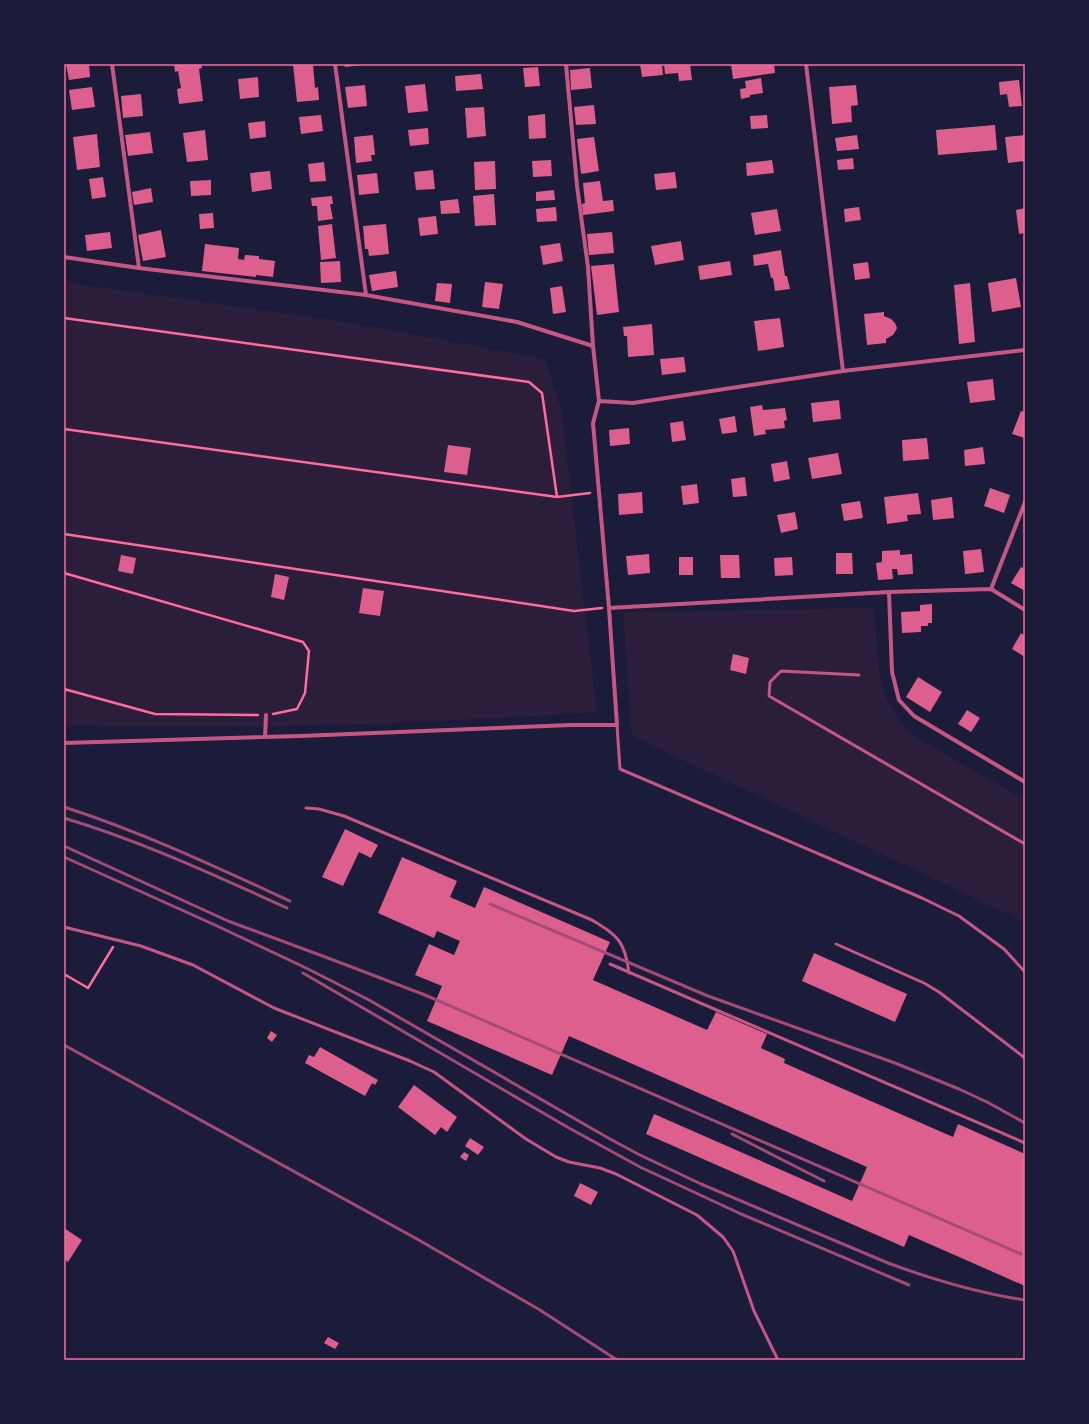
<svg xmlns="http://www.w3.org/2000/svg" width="1089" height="1424" viewBox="0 0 1089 1424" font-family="Mulish,sans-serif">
<rect width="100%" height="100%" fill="#1b1b3a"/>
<!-- green -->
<path fill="#2a1e3b" d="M64,282L348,322L545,359L561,408L597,712C420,724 241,730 64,725Z
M874,608L879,672L887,701L907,732L1025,800V922L632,736L623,612Z"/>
<!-- building -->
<path fill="#dd5f8e" d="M66,64H89L90,77L69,80Z
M174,64H201L202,68L199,69L203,101L179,104L177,89L181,88L178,71L175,72Z
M293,64H313L315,88L318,87L319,100L297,102Z
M344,64H361V65L345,67Z
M640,64H662L663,75L642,77Z
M664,64H690L692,80L679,81L678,73L665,74Z
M731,64H774L775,73L733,79Z
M538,67L540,86L525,87L523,68Z
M590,68L592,88L571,90L570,70Z
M481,74L483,89L456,91L455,76Z
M258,77L259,97L240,99L238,79Z
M761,78L763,93L750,95V97L741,99L740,89L746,88L745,81Z
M1019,80L1022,106L1009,107L1007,94L1000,95L999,82Z
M425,84L428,111L408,113L405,86Z
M365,85L367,106L348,108L345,87Z
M856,85L858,105L851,106L852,122L832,124L829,87Z
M92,87L95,107L72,110L69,90Z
M141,94L143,116L123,118L121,96Z
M594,105L596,124L576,125L574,107Z
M484,107L486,136L467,138L465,108Z
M545,114L546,138L529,139L528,116Z
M321,115L323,131L301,134L299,117Z
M767,115L768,128L751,129L750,116Z
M265,121L266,137L250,139L248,123Z
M995,125L997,150L938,155L936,130Z
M428,128L429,144L410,146L408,130Z
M205,130L208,160L187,162L183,133Z
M150,132L153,153L128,156L125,135Z
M97,134L100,167L77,170L73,137Z
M373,135L375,155H371L372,161L356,163L354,137Z
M857,135L859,149L837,151L835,138Z
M1025,135V161L1008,163L1005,137Z
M594,137L599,171L581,174L577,139Z
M853,158L854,169L838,170L837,160Z
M551,160L552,176L533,177L532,161Z
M772,160L774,173L747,176L746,163Z
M495,161L496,189L475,190L474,162Z
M324,162L326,181L310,182L308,164Z
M433,170L435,189L416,190L414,172Z
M270,171L272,189L252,192L250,173Z
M675,172L677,188L656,190L654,174Z
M377,173L379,193L359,195L357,175Z
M103,177L106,197L92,199L89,179Z
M211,180V195L191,196L190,181Z
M600,181L603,201L613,200L614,211L583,215L582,204L585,203L583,183Z
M151,188L153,202L134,205L132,192Z
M554,190L555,200L536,201V192Z
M494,194L496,225L475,226L473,196Z
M332,196L333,204H330L333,219L318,221L317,206H312L311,198Z
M458,199L460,213L441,214L440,201Z
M556,207L557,221L537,222L536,209Z
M859,207L861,220L845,222L844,209Z
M1025,208V233L1019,234L1016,210Z
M777,209L781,231L755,235L751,213Z
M213,213L214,228L200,229L199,214Z
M436,216L438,234L420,236L418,218Z
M332,224L336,258L321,260L318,226Z
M386,224L389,254L369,256L368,249H365L363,226Z
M161,230L166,257L143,261L138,235Z
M110,232L112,248L87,251L85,235Z
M612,232L614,253L589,255L587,234Z
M681,241L684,260L655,265L651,246Z
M560,243L563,261L543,265L540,246Z
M205,244L239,248L238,259L244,260L245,255L259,256V259L275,261L273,277L256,275V277L202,271Z
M781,250L785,276H787L790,289L775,291L773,278H771L768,264L754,266L753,255Z
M340,261L341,282L321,283L320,262Z
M730,261L732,275L700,280L698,266Z
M868,262L870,278L855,280L853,264Z
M614,264L619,312L597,315L591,266Z
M396,271L398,287L372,291L369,275Z
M1016,278L1021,307L992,312L988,283Z
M485,282L503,284L499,309L482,307Z
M437,283L452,284L450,303L435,301Z
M970,283L975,342L959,344L954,285Z
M562,286L566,312L553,314L550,288Z
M884,312V316L891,319L895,323L897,328L895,332L893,335L886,339V343L867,345L864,314Z
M780,318L784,347L758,351L754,321Z
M652,324L654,355L628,357L627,336H624L623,327Z
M684,357L686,372L662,375L660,359Z
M993,379L995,400L970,403L967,382Z
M839,400L841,419L813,422L811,403Z
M762,405L763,410L785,408L787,420L784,421L785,428L765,430L766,434L754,436L750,407Z
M1021,411L1025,412V438L1012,434Z
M735,416L737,432L722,434L719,419Z
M683,421L686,440L672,442L670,423Z
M629,428L630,444L610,446L609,430Z
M927,438L929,459L903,461L902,440Z
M448,445L471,448L467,475L444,472Z
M983,447L985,464L965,466L964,450Z
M838,453L842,474L812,479L808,458Z
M787,461L790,479L774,482L771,464Z
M745,477L747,496L733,497L731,479Z
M697,484L699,503L683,505L681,486Z
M990,488L1010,495L1004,513L984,506Z
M642,492L643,513L619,515L618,494Z
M918,493L921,514L907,515L908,521L887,524L884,497Z
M952,497L954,518L933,520L931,500Z
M860,501L863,518L844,521L841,504Z
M795,512L798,529L781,533L777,515Z
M981,549L984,572L965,574L963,551Z
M900,550V555L912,554L913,574L898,575L897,569H892L893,579L878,580L876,563L882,562V551Z
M836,553H852L853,574H836Z
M649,554L650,573L628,575L626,556Z
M121,555L136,558L133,574L118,571Z
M720,555H739L740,578H721Z
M679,557H693V575H679Z
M792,557L793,575L775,576L774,558Z
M1021,567L1025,569V591L1011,583Z
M275,574L289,577L284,600L271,597Z
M363,588L384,591L380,616L359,613Z
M932,604V623H928V626H921V632L902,633L901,612L920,611V605Z
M1021,633L1025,636V657L1012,649Z
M733,654L749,658L746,674L730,670Z
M918,677L942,692L930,712L906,697Z
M967,710L980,718L971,732L958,724Z
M345,829L378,845L371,858L359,852L343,886L322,877Z
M402,857L457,881L450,897L475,908L484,887L610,942L593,980L707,1030L716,1012L767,1034L761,1048L785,1059L784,1063L953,1137L958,1124L1025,1154V1286L909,1235L904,1247L646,1134L654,1114L852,1201L867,1167L569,1036L552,1075L427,1021L442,986L415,975L429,944L454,955L460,941L437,931L434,938L378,913Z
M814,953L907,994L895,1022L802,981Z
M271,1031L277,1035L272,1042L267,1038Z
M320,1047L378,1080L375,1085L372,1083L365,1096L305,1063L309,1055L314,1057Z
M414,1085L457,1117L447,1132L441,1127L435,1135L398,1107Z
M470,1138L484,1147L478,1155L465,1146Z
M464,1152L469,1155L466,1161L460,1157Z
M580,1183L598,1192L591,1205L574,1196Z
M64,1228L82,1240L68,1262L64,1259Z
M328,1337L339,1343L335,1349L324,1343Z"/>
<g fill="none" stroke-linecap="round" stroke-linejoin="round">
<!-- path -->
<path stroke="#ff6b9d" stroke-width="2.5" d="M64,318L529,382L542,393L557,497
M64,429L557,497L590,493
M64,534L574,611L602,608
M64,573L303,642L309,651L305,693L297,709L273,714
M64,689L155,714L258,715
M64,974L88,988L113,947"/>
<!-- service -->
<path stroke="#c65784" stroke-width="3" d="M859,675L781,671L770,682L769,696L1025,844
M617,725L620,769L922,898L959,916L1004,949L1025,972
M306,808L319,809L344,816L592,920C618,936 625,941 629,973
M64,927L141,946L193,965L274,1008L410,1061L434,1072L526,1139L556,1157L569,1162L600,1168L616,1174L697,1215L723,1237L733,1251L754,1311L778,1360
M836,944L924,983L939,992L1025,1058
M610,964L1025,1143"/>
<!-- minor -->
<path stroke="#c65784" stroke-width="4" d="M112,64L139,268
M335,64L366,295
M806,64L843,371
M64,257L139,268L366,295L517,322L593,346
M599,401L633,403L843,371L1025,350
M991,589L1025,502
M889,592L892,672L899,700L914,716L1025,782
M609,608L889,592L991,589L1025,610
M265,737L266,715
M64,743L300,736L571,725H617L609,608L593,423L599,401L593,346L588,267L577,186L566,64"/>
<!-- rail -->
<path stroke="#a44b75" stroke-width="3" d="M64,807C142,832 216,867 290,901
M64,818C141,841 214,875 287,908
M64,846L228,921L328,958L425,995L1021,1254
M64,857L215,925L306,968L369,1000L610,1139L640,1155L701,1184L888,1263C934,1280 977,1293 1025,1300
M490,904L708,996L895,1063L959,1089L987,1102L1025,1123
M303,973L569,1128L640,1167L741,1214L909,1285
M64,1045L417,1239L540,1310L617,1360
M732,1134L824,1181"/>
</g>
<!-- border -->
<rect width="1089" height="1424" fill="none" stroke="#1b1b3a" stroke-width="130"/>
<rect x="65" y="65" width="959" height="1294" fill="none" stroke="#ff6b9d" stroke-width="1.5"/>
</svg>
